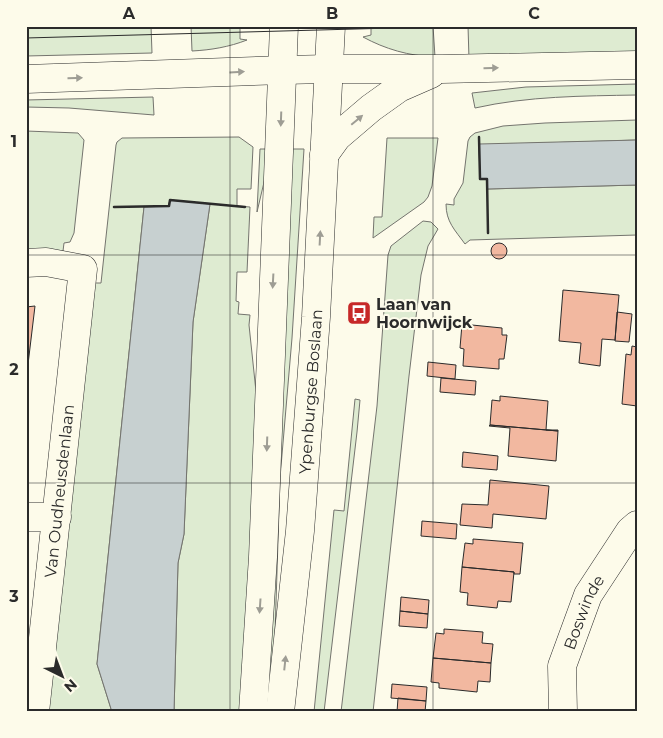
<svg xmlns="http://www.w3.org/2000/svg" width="663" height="738" viewBox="0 0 663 738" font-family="Montserrat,sans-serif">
<rect width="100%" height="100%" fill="#fdfbea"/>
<!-- green -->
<path fill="#deebd1" stroke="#74746e" d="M26,26H151L152,53L26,56Z
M191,26H240V39L247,40C229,47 211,50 192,51Z
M371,26H433L435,57C409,56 385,49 363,37L371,35Z
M468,26H637V54L469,59Z
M637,84V95C583,96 528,96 475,108L472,93L526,87Z
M153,97L154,115L69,108L26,107V100Z
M637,120V140L479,145L480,179H487V189L637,185V235L470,240L465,244C455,230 446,222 446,204L454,205V199L463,183L468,141L470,137L475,133L503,126L545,123Z
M26,131L78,133L84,140L74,233L70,242L64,243L63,251L26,252Z
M239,137L253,147L251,189H237V206L250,207L247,272H237L236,301L239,302L238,314L250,315L249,325L259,420L248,712H174L178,563L184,534L193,322L210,204L170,200L169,206L144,207L97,664L112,712H45L93,283H101L116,145L117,142L122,138Z
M387,138H438L432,186L428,197L424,202L373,238L374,217H382Z
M260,149H269V161L257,212Z
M289,149H304L292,338L280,478L273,697L263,712Z
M423,221L431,222L438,229L428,246L421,275L409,376L373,712H341L377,406L388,255L391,246Z
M355,399L360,400L357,432L324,712H314L334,510L344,511Z"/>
<!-- water -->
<path fill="#c7d0d0" stroke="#74746e" d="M637,140V185L487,189V179H480L479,144Z
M170,200L210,204L193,322L184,534L178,563L174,712H112L97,664L144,207L168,206Z"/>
<!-- building -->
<path fill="#f2b8a0" stroke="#2b2b2b" d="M491 251a8 8 0 1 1 16 0a8 8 0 1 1-16 0Z
M563,290L619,295L615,340L602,339L600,366L579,363L581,343L559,341Z
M35,306L26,381V307Z
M617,312L632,314L629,342L615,341Z
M462,324L502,328V335H507L504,359H499V369L463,366L464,349L460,348Z
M632,346L637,347V406L622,404L626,354L631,355Z
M428,362L456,365L455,379L427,376Z
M441,378L476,381L475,395L440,392Z
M500,396L548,401L546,430H558V431L490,425L492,400L500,401Z
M490,425L558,431L556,461L508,456L510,428L489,426Z
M463,452L498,456L497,470L462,467Z
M490,480L549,486L546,519L493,514L492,528L460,525L462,504L488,505Z
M422,521L457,524L456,539L421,536Z
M473,539L523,543L520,574H514V572L462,567L465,543L473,544Z
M462,567L514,572L511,602L498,601L497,608L467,605L468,593L460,592Z
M401,597L429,600L428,614L400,611Z
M400,611L428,614L427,628L399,626Z
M444,629L483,632L482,643L493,644L491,663L433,658L436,633L444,634Z
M433,658L491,663L490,682L478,681L477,692L439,688V683L431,682Z
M392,684L427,687L426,701L391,698Z
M398,698L426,701L425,712H397Z"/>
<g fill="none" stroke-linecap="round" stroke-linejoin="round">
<defs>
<g id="minor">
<path d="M26,79L283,70"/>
<path d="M26,263L46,262L83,269L35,712"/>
<path d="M26,517H57"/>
<path id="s1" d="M563,712L562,666L588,595L630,531L637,525"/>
</g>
<g id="secondary">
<path d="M283,70L328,69H442L637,65"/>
<path d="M324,155L337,137L371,108L399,88L431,74"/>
<path d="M253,712L263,557L284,26"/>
<path id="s2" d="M280,712L300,531L316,317L331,26"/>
</g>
</defs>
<!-- minor casing -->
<use href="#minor" stroke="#2b2b2b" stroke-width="29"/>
<!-- secondary casing -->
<use href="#secondary" stroke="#2b2b2b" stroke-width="29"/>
<!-- minor -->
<use href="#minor" stroke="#fdfbea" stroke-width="28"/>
<!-- secondary -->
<use href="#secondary" stroke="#fdfbea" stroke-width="28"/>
<!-- tram -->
<path stroke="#2b2b2b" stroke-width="1" d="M26,38L466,26"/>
<!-- wall -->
<path stroke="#2b2b2b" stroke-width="2.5" d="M479,137L480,179H487L488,233
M114,207L169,206L170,200L245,207"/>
</g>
<!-- one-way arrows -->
<defs><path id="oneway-solid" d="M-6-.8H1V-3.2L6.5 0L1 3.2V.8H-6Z" transform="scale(1.25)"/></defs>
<g fill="#9e9d94">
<use href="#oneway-solid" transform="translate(491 68) rotate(-1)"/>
<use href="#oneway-solid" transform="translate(237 72) rotate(-3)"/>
<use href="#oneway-solid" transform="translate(75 78) rotate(-2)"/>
<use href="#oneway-solid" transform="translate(281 119) rotate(92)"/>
<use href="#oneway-solid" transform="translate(357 120) rotate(-40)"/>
<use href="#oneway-solid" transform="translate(320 238) rotate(-87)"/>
<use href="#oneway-solid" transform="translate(273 281) rotate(93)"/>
<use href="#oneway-solid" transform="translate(267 444) rotate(92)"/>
<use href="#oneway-solid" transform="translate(260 606) rotate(94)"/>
<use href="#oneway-solid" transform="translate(285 663) rotate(-84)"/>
</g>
<!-- grid -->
<path fill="none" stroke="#2b2b2b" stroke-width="1" stroke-opacity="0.55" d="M230,26V712M433,26V712M26,255H637M26,483H637"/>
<!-- icons -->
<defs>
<symbol id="bus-square" viewBox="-11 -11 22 22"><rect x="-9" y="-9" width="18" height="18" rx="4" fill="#c62828" stroke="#fdfbea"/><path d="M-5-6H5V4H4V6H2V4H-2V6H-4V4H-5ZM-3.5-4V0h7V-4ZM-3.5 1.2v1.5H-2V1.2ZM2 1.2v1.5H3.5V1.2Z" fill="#fff"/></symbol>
</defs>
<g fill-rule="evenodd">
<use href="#bus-square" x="345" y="299" width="28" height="28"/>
</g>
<g text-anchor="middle" stroke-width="4" stroke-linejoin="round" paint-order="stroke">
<!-- poi labels -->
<g font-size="16" font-weight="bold" fill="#2b2b2b" stroke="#fdfbea" text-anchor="start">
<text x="376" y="310">Laan van<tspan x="376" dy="18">Hoornwijck</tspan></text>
</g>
<!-- street labels -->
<g font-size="16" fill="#2b2b2b" stroke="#fdfbea">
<text dy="6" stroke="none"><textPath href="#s2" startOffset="322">Ypenburgse Boslaan</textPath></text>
<text transform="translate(59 491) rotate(-84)" y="6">Van Oudheusdenlaan</text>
<text dy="6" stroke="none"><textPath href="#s1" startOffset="104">Boswinde</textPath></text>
</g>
</g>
<!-- border -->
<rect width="663" height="738" fill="none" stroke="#fdfbea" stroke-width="55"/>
<!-- north arrow -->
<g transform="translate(62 676) rotate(138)" stroke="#fdfbea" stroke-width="4" paint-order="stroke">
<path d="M0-4L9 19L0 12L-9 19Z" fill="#2b2b2b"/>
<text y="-8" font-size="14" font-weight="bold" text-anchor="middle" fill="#2b2b2b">N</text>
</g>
<rect x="28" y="28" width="608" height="682" fill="none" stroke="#2b2b2b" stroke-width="2"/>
<g font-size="16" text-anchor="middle" font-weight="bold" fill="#2b2b2b">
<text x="129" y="19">A</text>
<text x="332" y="19">B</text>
<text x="534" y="19">C</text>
<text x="14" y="147">1</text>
<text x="14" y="375">2</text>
<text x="14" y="602">3</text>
</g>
</svg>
